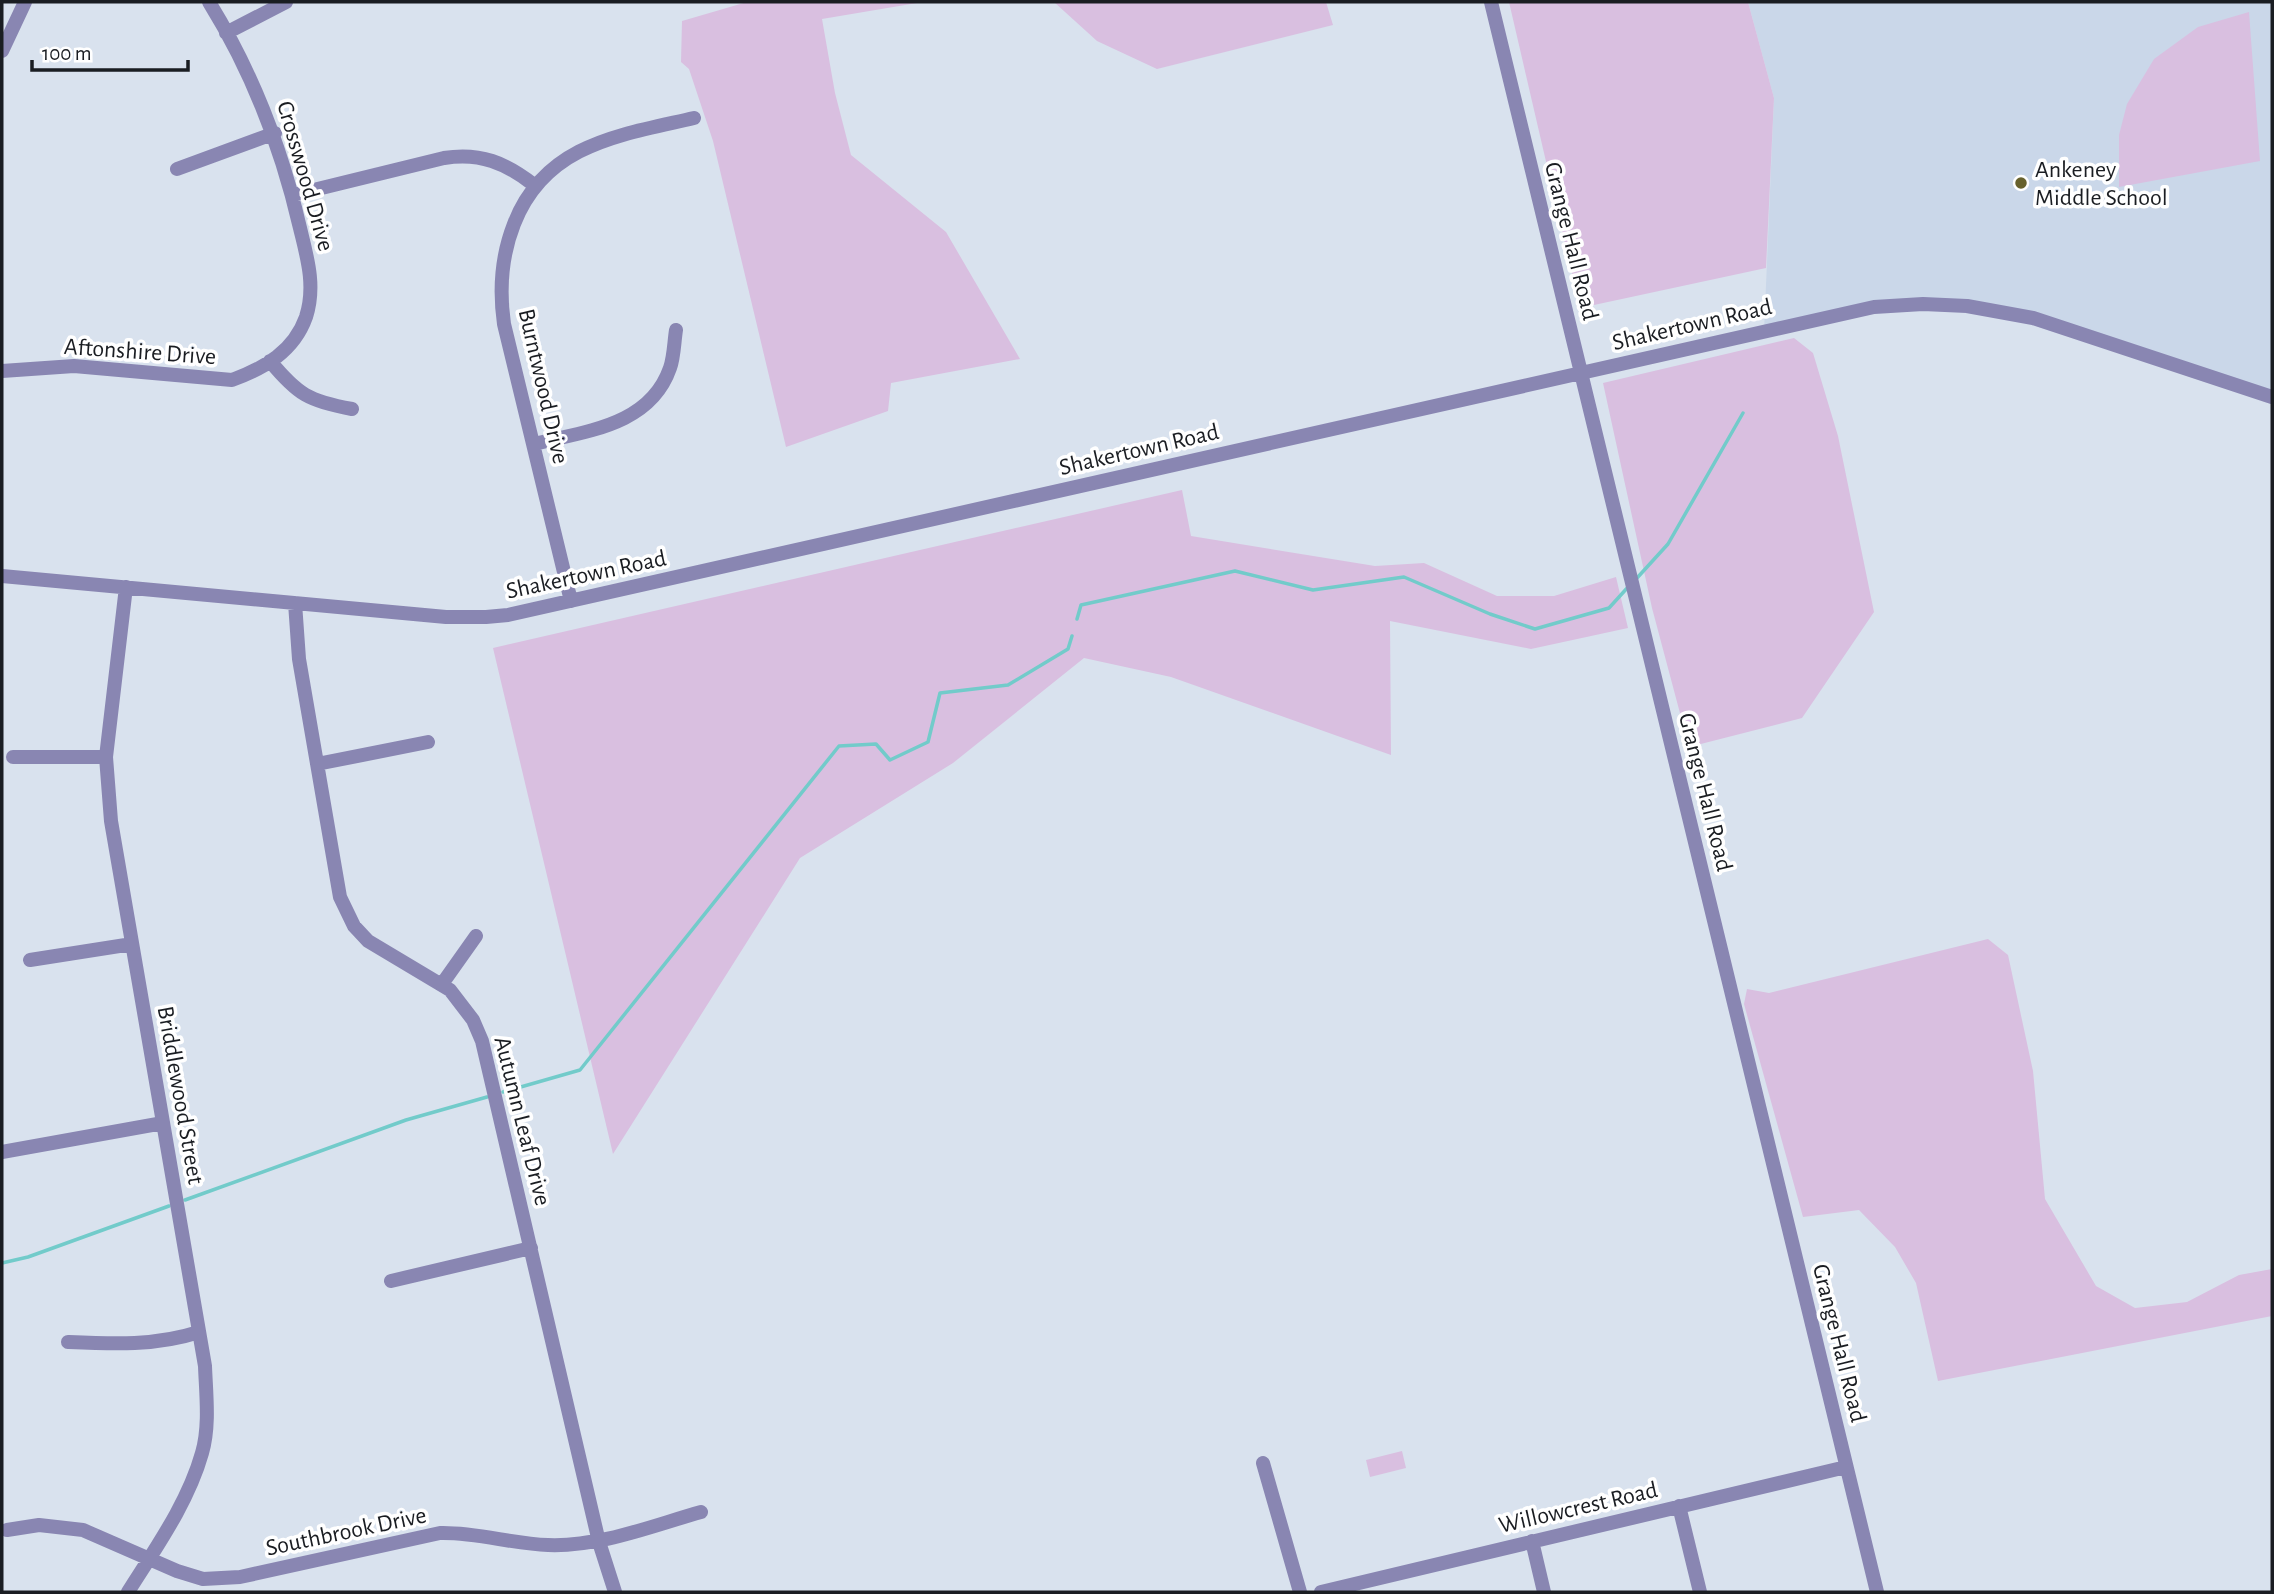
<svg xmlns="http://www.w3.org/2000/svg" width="2274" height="1594" viewBox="0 0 2274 1594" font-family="'Alegreya Sans',sans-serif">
<rect width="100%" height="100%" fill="#d9e2ee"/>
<!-- built -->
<path fill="#cad7e9" d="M1748,2H2272V397L2033,318L1923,304L1764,332L1774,98Z"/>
<!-- green -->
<path fill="#d9bfe0" d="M747,2H923L822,19L835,93L851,155L946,232L1020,359L891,383L888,411L786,447L713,141L689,69L681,62L682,21Z
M1054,2H1326L1333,25L1157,69L1097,41Z
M1509,2H1748L1774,98L1766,268L1580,308Z
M2249,12L2260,161L2119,187V135L2127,104L2154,59L2198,27Z
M1794,338L1813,353L1838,436L1874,612L1802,718L1689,747L1652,608L1603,383Z
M1182,490L1191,536L1375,566L1424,563L1497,596H1554L1616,577L1628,628L1531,649L1390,621L1391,755L1171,677L1084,658L953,763L800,858L613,1154L493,648Z
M1988,939L2008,955L2033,1071L2045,1199L2096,1286L2135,1308L2187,1302L2239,1275L2272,1269V1316L1938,1381L1916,1283L1895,1247L1859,1210L1803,1217L1744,1004L1747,989L1769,993Z
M1402,1451L1406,1468L1370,1477L1366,1460Z"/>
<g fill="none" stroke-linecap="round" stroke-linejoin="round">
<!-- stream -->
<path stroke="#72cbca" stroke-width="3.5" d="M1637,578L1668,544L1743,413
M1077,619L1081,605L1235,571L1313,590L1404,577L1490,614L1535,629L1609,608L1629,586
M503,1092L580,1070L839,746L876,744L890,760L928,742L940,693L1008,685L1068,649L1072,636
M185,1200L406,1120L487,1097
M2,1263L28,1257L169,1206"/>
<!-- minor -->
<path stroke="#8986b2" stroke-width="14" d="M1491,2L1877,1592
M226,33L286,2
M2,51L25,2
M177,169L275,133
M293,195L444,158C480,152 506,163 534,185
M270,361C298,395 309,401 352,409
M2,371L74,366L232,380C265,368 294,351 306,317C316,286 307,257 300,228C281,146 253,73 209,2
M534,444C585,431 650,426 670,368C674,357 674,343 676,330
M2,576L446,617H486L508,615L1874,307L1923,304L1967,306L2033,318L2272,397
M126,587L106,757L111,821L205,1366C206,1394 210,1426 202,1453C188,1503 155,1549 128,1592
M571,601L504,324C499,289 501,257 514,224C545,144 620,135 694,118
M295,603L299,659L340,897L354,926L368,941L450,990L473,1020L482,1041L599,1542L615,1592
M13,757H106
M317,764L428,742
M30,960L132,944
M442,984L476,936
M2,1152L163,1123
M391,1281L531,1248
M68,1342C113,1344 156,1346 199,1332
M1263,1463L1300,1592
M1679,1506L1700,1592
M7,1530L39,1525L83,1530L177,1571L203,1579L240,1577L440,1533C477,1532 512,1544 548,1545C600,1547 651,1526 701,1512
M1532,1541L1544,1592
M1321,1592L1846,1467"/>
</g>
<!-- markers -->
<circle fill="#67612d" stroke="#fff" stroke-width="2.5" cx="2021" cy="183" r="7"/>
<g text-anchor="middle" stroke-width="7" stroke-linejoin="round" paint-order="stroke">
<!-- poi labels -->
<g font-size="24" fill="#1a1d22" stroke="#fff" text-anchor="start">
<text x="2035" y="177">Ankeney<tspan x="2035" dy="28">Middle School</tspan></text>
</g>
<!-- street labels -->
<g font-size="24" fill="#1a1d22" stroke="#fff">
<text transform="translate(306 176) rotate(74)" y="8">Crosswood Drive</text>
<text transform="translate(1572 241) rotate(76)" y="8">Grange Hall Road</text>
<text transform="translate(1692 324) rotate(-13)" y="8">Shakertown Road</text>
<text transform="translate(140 351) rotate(4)" y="8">Aftonshire Drive</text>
<text transform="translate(544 386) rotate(77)" y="8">Burntwood Drive</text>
<text transform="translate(1139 449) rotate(-13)" y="8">Shakertown Road</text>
<text transform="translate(586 574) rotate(-12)" y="8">Shakertown Road</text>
<text transform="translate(1706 792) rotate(76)" y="8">Grange Hall Road</text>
<text transform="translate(181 1095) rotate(80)" y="8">Briddlewood Street</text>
<text transform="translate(523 1121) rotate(76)" y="8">Autumn Leaf Drive</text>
<text transform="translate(1840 1343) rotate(76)" y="8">Grange Hall Road</text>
<text transform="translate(1578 1507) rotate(-13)" y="8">Willowcrest Road</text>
<text transform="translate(346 1531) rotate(-12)" y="8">Southbrook Drive</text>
</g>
</g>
<!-- border -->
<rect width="2274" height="1594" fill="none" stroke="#1a1d22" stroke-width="7"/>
<!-- scale -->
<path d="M32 60v10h156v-10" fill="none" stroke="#1a1d22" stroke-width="3.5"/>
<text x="42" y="60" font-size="21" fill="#1a1d22" stroke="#ffffff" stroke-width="5" paint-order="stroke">100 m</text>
</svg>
